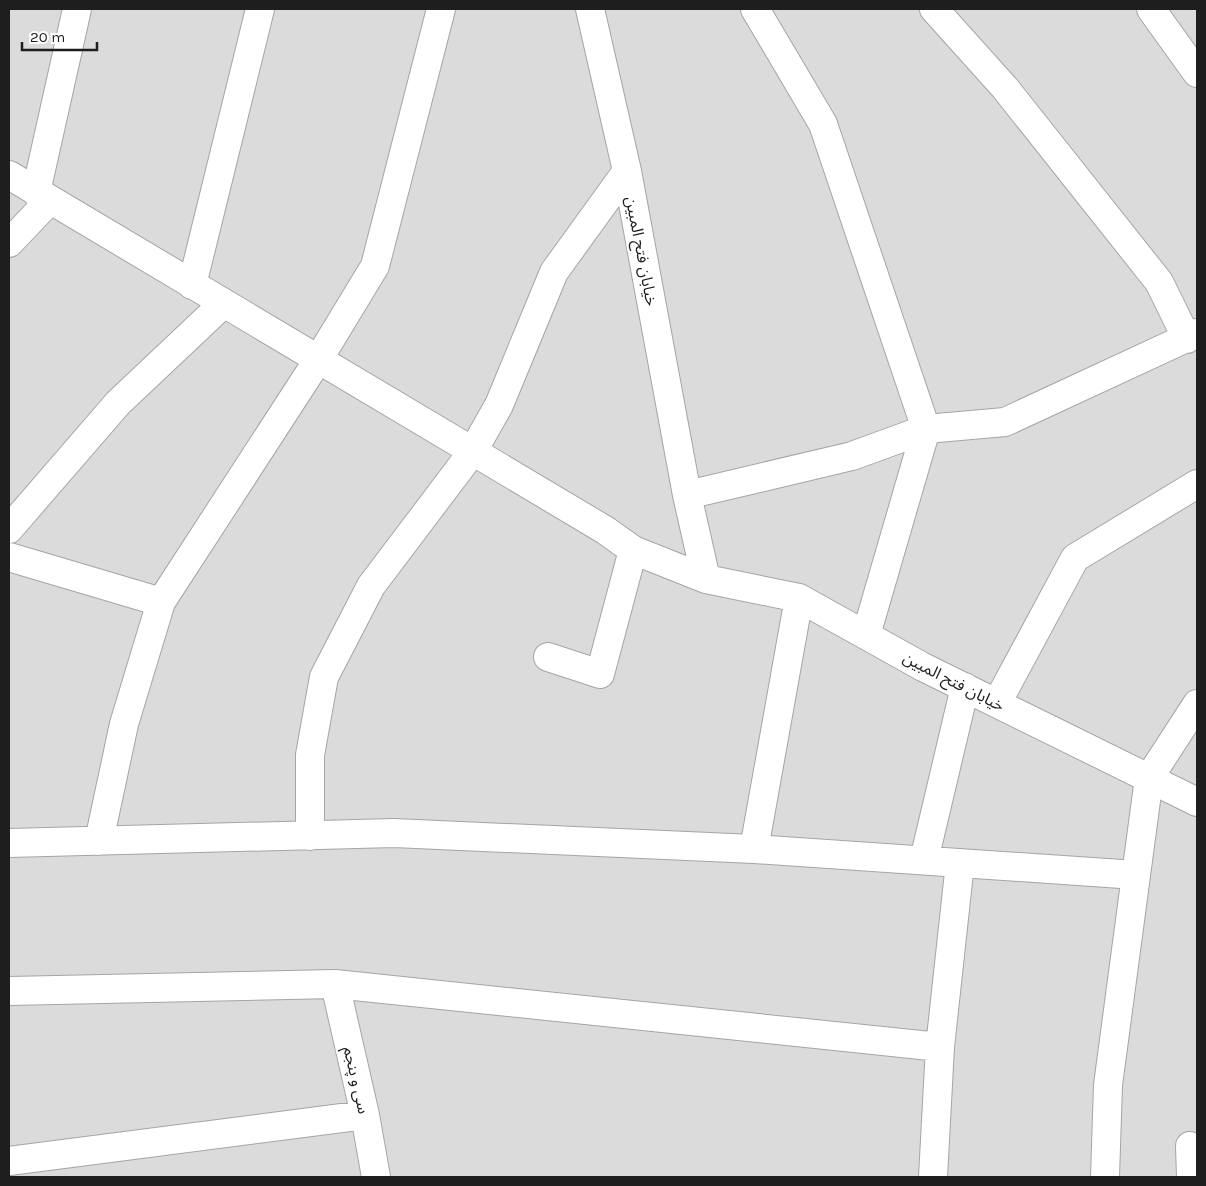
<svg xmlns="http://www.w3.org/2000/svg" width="1206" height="1186" viewBox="0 0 1206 1186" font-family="Karla,'Noto Sans Arabic',sans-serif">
<rect width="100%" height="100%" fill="#f0eae3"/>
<!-- residential -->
<path fill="#dcdbdb" d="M9,9H1197V1177H9Z"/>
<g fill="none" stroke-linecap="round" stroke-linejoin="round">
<defs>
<path id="minor" d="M590,9L627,171L687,495L706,579
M755,9L823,124L926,429L866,635
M934,9L1005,88L1159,282L1187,339
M1151,9L1197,73
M9,175L605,530L633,550L706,579L799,598L923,667L1197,802
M36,192L77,9
M9,243L50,200
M192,285L260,9
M687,495L852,456L926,429L1005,422L1197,333
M9,529L118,403L224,303
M9,557L161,602
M548,657L600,674L633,550
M997,703L1075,558L1197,484
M310,836V755L324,677L371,586L473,451L499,405L554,272L627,171
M99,841L124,724L161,602L318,360L375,266L441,9
M9,843L394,833L754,849L1136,875
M754,849L799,598
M924,860L965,687
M335,984L365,1115L376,1177
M9,991L335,984L940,1047
M1190,1146L1191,1177
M9,1161L365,1115
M933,1177L940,1047L960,863
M1105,1177L1108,1085L1149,778L1197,704"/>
</defs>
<!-- minor casing -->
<use href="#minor" stroke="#a5a5a5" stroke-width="30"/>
<!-- minor -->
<use href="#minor" stroke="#fff" stroke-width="28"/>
</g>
<g text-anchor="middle" stroke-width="4" stroke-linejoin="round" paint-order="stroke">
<!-- street labels -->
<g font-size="16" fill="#1e1e1e" stroke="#fff">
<text transform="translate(642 251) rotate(79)" y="6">خیابان فتح المبین</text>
<text transform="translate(954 681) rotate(27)" y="6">خیابان فتح المبین</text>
<text transform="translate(357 1080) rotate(77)" y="6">سی و پنجم</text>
</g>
</g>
<!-- border -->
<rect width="1206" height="1186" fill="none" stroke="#1e1e1e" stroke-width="20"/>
<!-- scale -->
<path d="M22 42v8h75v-8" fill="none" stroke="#1e1e1e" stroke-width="2.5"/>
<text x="30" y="42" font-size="15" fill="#1e1e1e" stroke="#ffffff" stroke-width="4" paint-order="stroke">20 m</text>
</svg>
